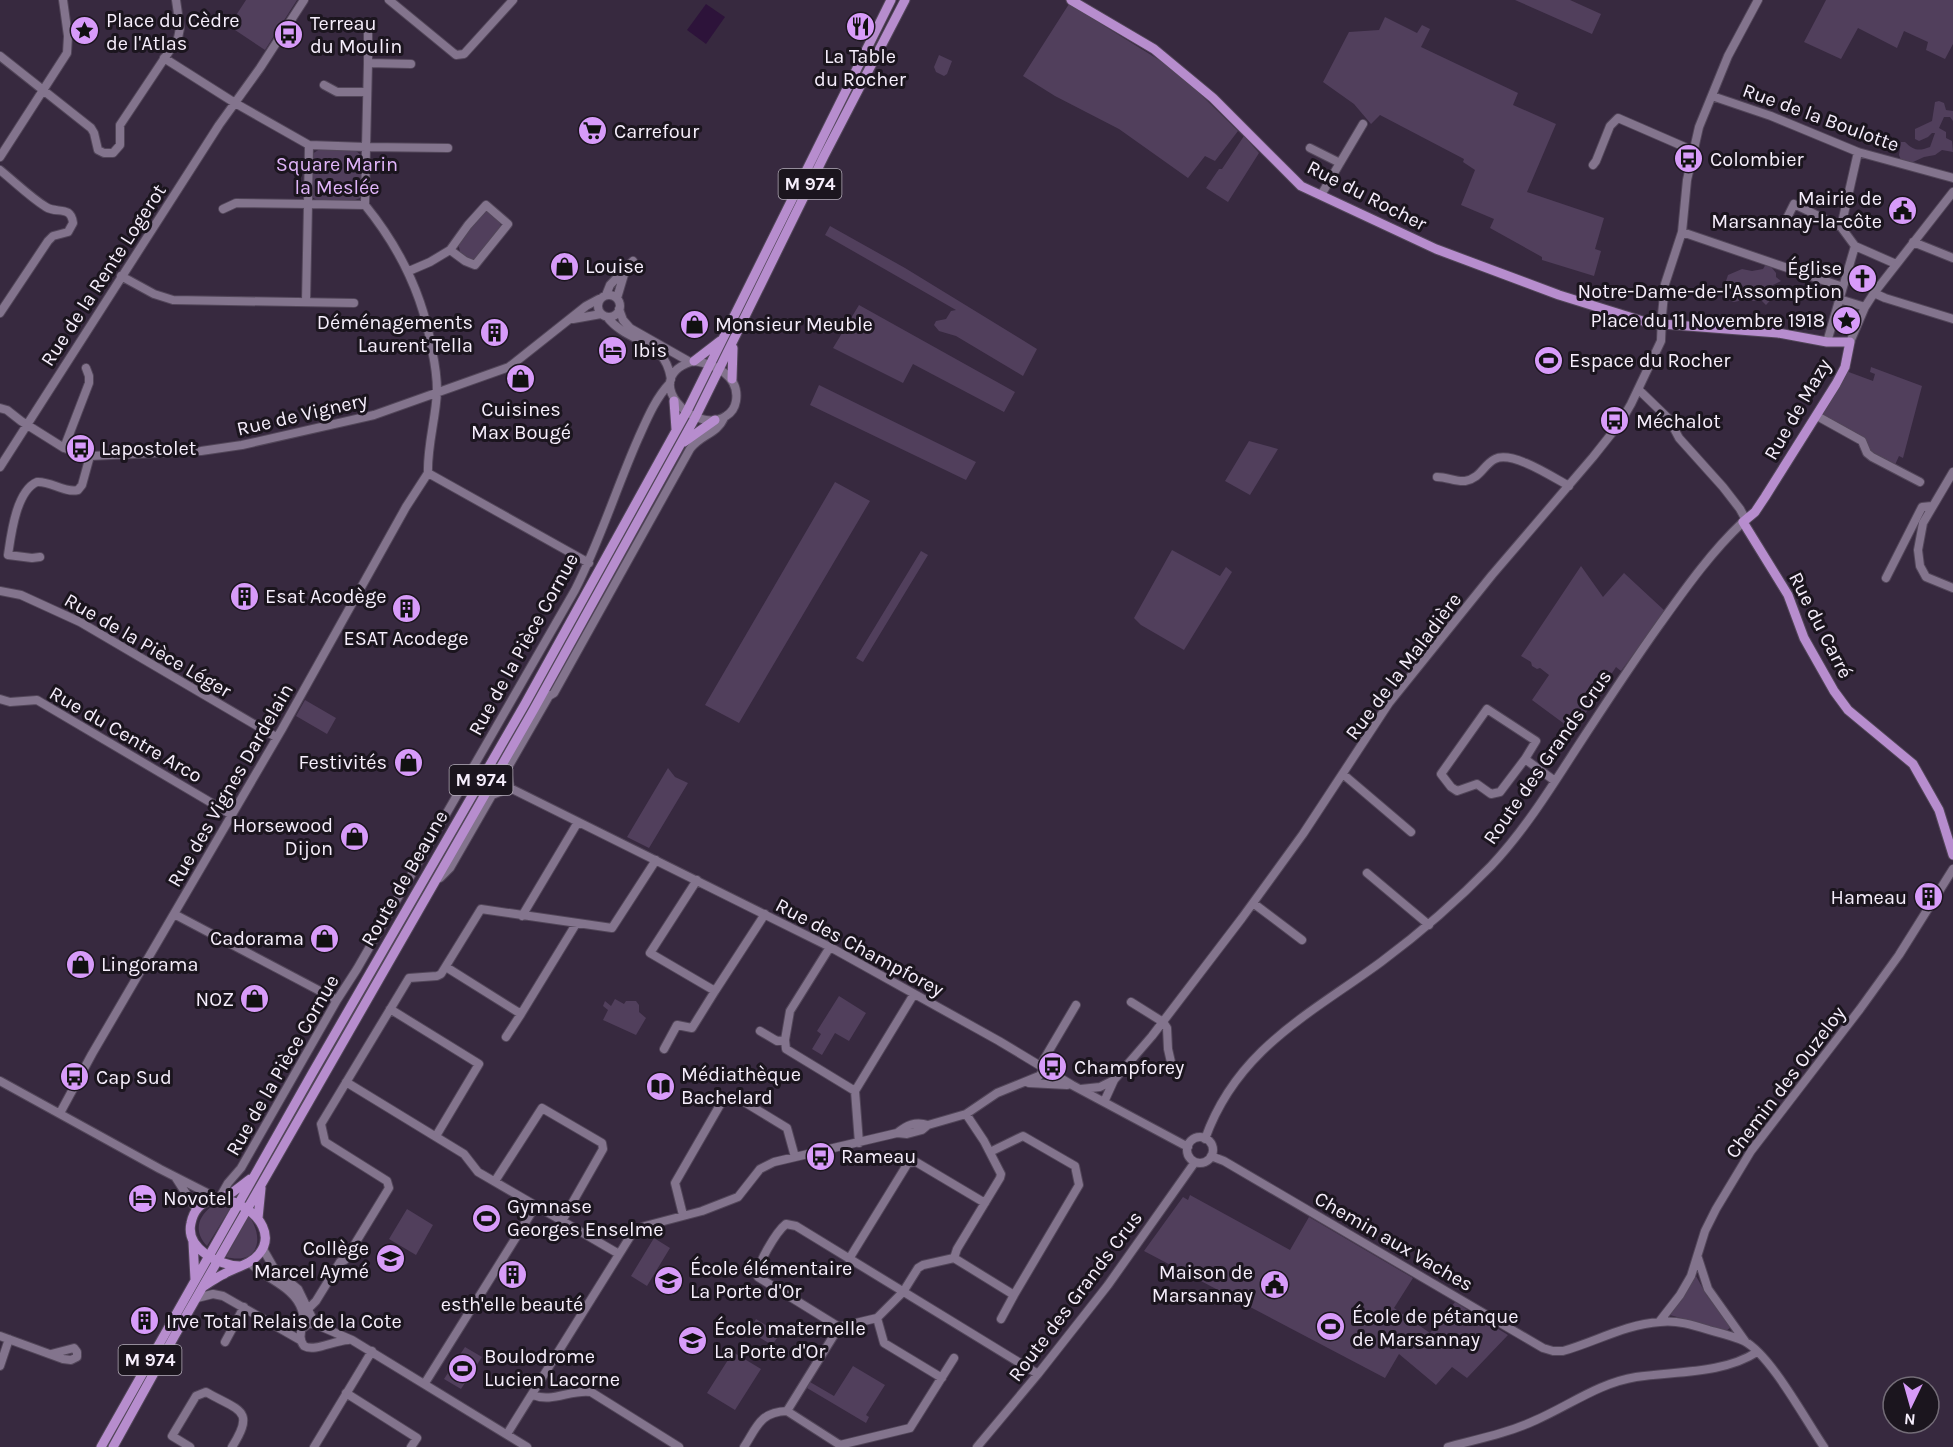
<svg xmlns="http://www.w3.org/2000/svg" width="1953" height="1447" viewBox="0 0 1953 1447" font-family="Karla,sans-serif">
<rect width="100%" height="100%" fill="#37293f"/>
<!-- green -->
<path fill="#513f5c" d="M246,0H297L265,50L229,26Z
M1515,0H1570L1601,14L1592,34Z
M1826,0H1953V44L1945,59L1926,50L1928,42L1904,31L1897,48L1858,28L1841,59L1804,42Z
M1069,4L1164,63L1195,89L1238,131L1215,161L1205,156L1188,178L1119,129L1055,96L1023,76Z
M1385,17L1417,33L1422,25L1430,29L1421,47L1518,93L1513,105L1556,124L1527,192L1604,218L1595,249L1601,251L1594,276L1542,260V257L1490,228L1494,219L1461,205L1475,170L1463,162L1464,159L1380,115L1371,124L1354,104L1323,82L1349,32L1379,30Z
M939,55L952,61L947,74L944,76L936,72L934,67Z
M1939,101L1944,103L1946,110L1953,111V121L1950,117H1944L1939,128L1946,132V138L1952,141L1953,152L1942,150L1935,155L1924,157L1911,163L1901,160L1899,155L1901,142H1905C1914,151 1919,151 1930,147L1935,133H1932L1928,137L1919,141L1915,139V129L1932,121L1935,102Z
M1244,136L1259,153L1228,202L1206,188L1219,169H1222Z
M320,149L355,150L362,156L360,198L353,201H318L312,197V154Z
M483,210H490L501,219C503,231 483,259 471,260L460,252L458,242Z
M830,226L905,268L1037,349L1023,376L956,336L939,331L934,325L936,321L946,319L951,311L956,310L825,235Z
M1766,264L1772,266V268L1776,273V277L1781,281L1773,285L1772,290L1777,293L1766,305L1761,300L1753,301L1750,299L1749,293L1743,300L1734,302L1726,299L1727,295L1740,294L1743,286L1731,282L1724,292L1725,297H1722L1721,289L1725,284L1728,275L1742,269L1752,271L1763,269Z
M859,305L1015,392L1004,412L913,364L903,383L833,348Z
M1871,367L1922,386L1903,458L1899,456L1894,467L1870,452L1864,440L1821,417L1846,371L1873,381L1875,374L1870,372Z
M819,385L976,462L966,480L810,405Z
M1249,441L1278,449L1250,495L1225,481Z
M835,482L870,501L739,723L705,705Z
M1172,550L1220,576L1226,567L1232,572L1184,650L1141,625L1134,618Z
M921,551L928,555L863,662L856,658Z
M1581,566L1603,597L1624,573L1665,611L1621,671L1616,667L1574,731L1532,700L1549,675L1540,668L1537,669L1532,666L1531,662L1521,656Z
M305,700L336,718L327,734L296,716Z
M668,768L675,777L688,783L649,848L627,837Z
M839,996L866,1013L849,1041L835,1033L822,1055L812,1049L821,1034L817,1031Z
M615,999L624,1004L626,1001H636L639,1005V1012L646,1018L636,1035L603,1020L608,1010L603,1006L605,1001L611,1006Z
M1190,1195L1290,1250L1309,1217L1413,1278L1394,1308L1430,1333L1455,1302L1508,1335L1467,1378L1452,1367L1436,1385L1399,1354L1385,1378L1144,1251L1183,1197L1188,1200Z
M226,1205L231,1207L207,1246C194,1232 197,1218 211,1207Z
M407,1209L433,1225L416,1255L389,1239Z
M249,1216C265,1239 258,1265 226,1257Z
M654,1238L670,1248L647,1286L631,1276Z
M1696,1276L1707,1296L1731,1327L1726,1331L1670,1315Z
M756,1319L780,1334L772,1345L749,1331Z
M465,1347L482,1357L461,1389L444,1379Z
M733,1352L761,1369L735,1410L707,1393Z
M853,1366L885,1385L866,1415L869,1417L866,1423L807,1388L810,1382L834,1396Z"/>
<!-- water -->
<path fill="#2d133a" d="M706,4L725,17L706,44L687,30Z"/>
<g fill="none" stroke-linecap="round" stroke-linejoin="round">
<defs>
<path id="minor" d="M389,0L456,55L464,54L513,0
M368,33V63L411,64
M0,56L91,128L94,133L98,150L104,153H113L120,145V125L178,38L180,28L176,0
M164,58L235,103L309,145
M368,63L366,147L448,148
M324,85L337,92H367
M1712,96L1771,116L1858,152L1953,178
M309,145L366,147L365,205L308,204Z
M1310,148L1340,163
M1858,152L1841,227L1855,246L1896,264
M0,157L67,53L68,36L63,0
M1593,165L1596,161L1610,126L1618,118L1694,151
M0,170C15,182 30,197 46,207C57,214 71,205 73,223L68,232L53,236L48,241L0,313
M1321,195L1363,124
M365,205C400,248 423,294 432,350C435,364 437,377 437,391C436,418 427,446 428,473
M486,205L508,224L475,265L465,261L450,250L468,225Z
M223,209L236,203L308,204L306,302
M1785,222L1794,204L1841,227
M1682,232L1843,287L1827,342
M1913,242L1953,258
M409,271L430,262L450,250
M121,276L154,294L173,300L354,303
M1843,287L1855,246
M1874,293L1885,298L1953,319
M598 306a11 11 0 1 1 22 0a11 11 0 1 1-22 0Z
M606,295L610,285L633,261
M617,298L625,271
M1839,299L1865,307
M619,309L623,320L630,328L690,362
M607,317C629,345 665,338 671,379
M573,319L601,314
M1850,342L1865,307L1874,293L1953,192
M694,361C715,364 740,376 736,401C735,407 731,413 726,416C695,437 637,377 694,361Z
M1639,390L1669,419L1679,438L1723,487L1740,509L1746,520
M0,408L7,410L21,421L64,448L90,456L201,451L242,445L374,415L509,367L586,306L599,299
M1817,416L1862,441L1867,453L1872,457L1920,482
M64,448L89,383V376L86,368
M0,467L219,125L260,68L304,0
M1953,472L1923,523L1918,550L1920,566L1926,577L1953,588
M428,473L589,563
M1437,477C1447,477 1456,482 1465,481C1481,478 1483,465 1495,459C1512,450 1554,478 1569,486
M40,557L32,558L8,555C11,535 16,491 37,482C51,481 64,493 78,490L82,485L90,456
M1886,578L1922,507L1932,506
M0,591L21,595L80,622L276,737
M0,699L10,702L37,700L232,815
M1525,759L1500,792L1491,794L1477,784L1457,791L1451,787L1441,774L1487,709L1536,741L1525,759L1555,781
M1344,775L1411,832
M510,788L830,947L999,1041L1072,1085L1188,1147
M510,788L507,769L549,696L554,693L690,449C700,435 717,434 724,418
M1367,873L1429,925
M440,878L450,868L492,795L510,788
M697,880L650,953L715,991L765,914
M1253,903L1302,940
M174,914L337,1000
M522,916L578,822
M830,947L790,1011L785,1040L786,1049L855,1091L859,1143
M446,967L521,1014L576,924
M1131,1002L1163,1022L1167,1028L1168,1049L1173,1071
M390,1009L479,1064L436,1136
M760,1031L777,1041L785,1040
M506,1037L521,1014
M664,1049L677,1025L692,1028L715,991
M1040,1066L1076,1005
M0,1081L160,1169L219,1199L228,1183L241,1168L337,1000L357,969L575,590C600,541 616,489 638,439C647,419 655,399 670,383
M346,1082L464,1154L478,1172L619,1254
M1029,1083L1067,1085
M1081,1089L1100,1087L1114,1080
M855,1091L914,994
M1104,1102L1114,1080L1152,1036L1242,918L1303,834L1389,703L1492,575L1593,457L1620,423L1631,404L1661,341L1662,315L1665,284L1682,232L1687,180L1699,127L1728,56L1758,0
M60,1113L92,1054L282,729L406,507L428,473
M897,1133C907,1125 915,1121 928,1125
M1187 1150a13 13 0 1 1 26 0a13 13 0 1 1-26 0Z
M1205,1139C1237,1049 1310,1014 1381,962C1420,933 1457,901 1491,866C1523,832 1549,791 1574,752C1602,709 1630,666 1660,624C1685,589 1711,552 1743,522
M1211,1156L1224,1161L1543,1348L1553,1351H1563C1595,1342 1626,1324 1660,1322C1677,1320 1693,1325 1709,1330C1720,1333 1733,1336 1744,1341C1771,1355 1806,1421 1824,1447
M176,1178L196,1209
M495,1181L542,1108L602,1143L603,1149L562,1221
M683,1215L675,1183L724,1098L736,1097L787,1128L795,1157
M263,1249L275,1270L298,1289L315,1324
M954,1258L1014,1295L1079,1185L1075,1166L1023,1136L990,1152
M1698,1258L1708,1289L1745,1341
M849,1259L908,1163L916,1162L985,1203
M250,1263C267,1280 294,1286 302,1310C307,1324 295,1335 304,1346C314,1352 333,1341 348,1340
M197,1298L213,1294L223,1296L300,1340
M308,1309L316,1301L340,1262L345,1260L389,1188L387,1181L325,1142L321,1124L409,978L437,976L441,974L481,909L612,928L656,860
M877,1318L884,1343L942,1378
M1001,1319L1014,1295
M1659,1322L1680,1295L1691,1276L1705,1231L1716,1209L1751,1151L1860,1009L1899,955L1953,869
M839,1327L758,1277C755,1266 777,1231 786,1224L796,1226L1038,1374
M303,1328L308,1324H315L352,1340L527,1447
M0,1336L63,1359L71,1360L77,1357V1352L74,1348L51,1354
M225,1342L244,1307
M0,1366L9,1339
M425,1383L535,1207
M346,1393L417,1438L411,1447
M533,1395C552,1403 571,1389 591,1392L679,1447
M787,1411L840,1445L910,1428L954,1358
M507,1434L633,1232L645,1226L702,1211L738,1197L760,1169L774,1162L897,1133L907,1134L922,1130L928,1125L966,1114L997,1093L1039,1076L1045,1069
M190,1447L172,1436L196,1396L206,1392C239,1411 256,1409 232,1447
M314,1447L372,1351
M744,1447C757,1427 760,1412 787,1411L839,1327L877,1318L903,1292L918,1268L923,1265L954,1258L957,1249L1000,1178L1001,1174L984,1141L966,1114
M977,1447L1038,1374L1108,1285L1195,1162
M1448,1447C1478,1439 1508,1433 1536,1420C1570,1405 1599,1383 1636,1377C1675,1371 1723,1374 1757,1352"/>
<path id="major" d="M1071,0L1154,49L1213,98L1301,186L1436,249L1559,295L1649,323L1778,333L1827,342H1850L1845,367L1836,384L1765,497L1755,512L1743,522L1788,595L1804,638L1834,691L1848,710L1913,764L1939,810L1953,855
M694,361L720,341
M732,379L733,348
M674,401L676,429
M684,442L715,420
M219,1199L233,1192L250,1179
M258,1218L261,1188
M193,1242L195,1279
M204,1286C211,1282 217,1277 224,1274C236,1267 250,1265 259,1254C289,1218 202,1170 191,1223C185,1249 219,1265 240,1266
M101,1447L313,1072L525,704L687,411L891,0
M113,1447L175,1335L534,709L696,416L824,156L905,0"/>
</defs>
<!-- minor casing -->
<use href="#minor" stroke="#524659" stroke-width="10"/>
<!-- major casing -->
<use href="#major" stroke="#524659" stroke-width="11"/>
<!-- minor -->
<use href="#minor" stroke="#83748d" stroke-width="8"/>
<!-- major -->
<use href="#major" stroke="#b78dce" stroke-width="9"/>
</g>
<!-- icons -->
<defs>
<symbol id="restaurant-disc" viewBox="-11 -11 22 22"><circle r="9.5" fill="#d79bf9" stroke="#1b151e"/><path d="M-5-6h1v4h1v-4h1v4h1v-4h1v5L-1.5 .5V6h-2V.5L-5-1ZM5-6V6H3V1.5H1.5Q1.5-4 5-6Z" fill="#111"/></symbol>
<symbol id="sight-disc" viewBox="-11 -11 22 22"><circle r="9.5" fill="#d79bf9" stroke="#1b151e"/><path d="M0-6L1.8-2.2L6-1.7L2.9 1.2L3.7 5.4L0 3.3L-3.7 5.4L-2.9 1.2L-6-1.7L-1.8-2.2Z" fill="#111"/></symbol>
<symbol id="bus-disc" viewBox="-11 -11 22 22"><circle r="9.5" fill="#d79bf9" stroke="#1b151e"/><path d="M-5-6H5V4H4V6H2V4H-2V6H-4V4H-5ZM-3.5-4V0h7V-4ZM-3.5 1.2v1.5H-2V1.2ZM2 1.2v1.5H3.5V1.2Z" fill="#111"/></symbol>
<symbol id="supermarket-disc" viewBox="-11 -11 22 22"><circle r="9.5" fill="#d79bf9" stroke="#1b151e"/><path d="M-6-5.5h2.5l.6 2H6L4.5 2H-2.5L-4.4-4H-6ZM-1.5 3.2a1.3 1.3 0 1 0 .1 0ZM3 3.2a1.3 1.3 0 1 0 .1 0Z" fill="#111"/></symbol>
<symbol id="civic-disc" viewBox="-11 -11 22 22"><circle r="9.5" fill="#d79bf9" stroke="#1b151e"/><path d="M-.6-6.5H3V-4.5H.6V-3L4-1V1h2V6H-6V1h2V-1L-.6-3ZM-1.2 2.5V6h2.4V2.5Z" fill="#111"/></symbol>
<symbol id="shop-disc" viewBox="-11 -11 22 22"><circle r="9.5" fill="#d79bf9" stroke="#1b151e"/><path d="M-5-2.5h2.3a2.7 3.5 0 0 1 5.4 0H5L5.5 6h-11ZM-1.5-2.5h3a1.5 2.3 0 0 0-3 0Z" fill="#111"/></symbol>
<symbol id="church-disc" viewBox="-11 -11 22 22"><circle r="9.5" fill="#d79bf9" stroke="#1b151e"/><path d="M-1.2-6h2.4v3.5h3.3v2.4h-3.3V6h-2.4V-.1h-3.3v-2.4h3.3Z" fill="#111"/></symbol>
<symbol id="building-disc" viewBox="-11 -11 22 22"><circle r="9.5" fill="#d79bf9" stroke="#1b151e"/><path d="M-4-6H4V6H1V3H-1V6H-4ZM-2.5-4.3h1.7v1.8h-1.7ZM.8-4.3h1.7v1.8H.8ZM-2.5-1h1.7V.8h-1.7ZM.8-1h1.7V.8H.8Z" fill="#111"/></symbol>
<symbol id="hotel-disc" viewBox="-11 -11 22 22"><circle r="9.5" fill="#d79bf9" stroke="#1b151e"/><path d="M-6-4.5h1.5V1H6V5H4.5V3h-9V5H-6ZM-4 0a1.8 1.8 0 1 1 3.6 0ZM.5 0V-2.5h3Q6-2.5 6 0Z" fill="#111"/></symbol>
<symbol id="stadium-disc" viewBox="-11 -11 22 22"><circle r="9.5" fill="#d79bf9" stroke="#1b151e"/><path d="M0-5a6.5 5 0 1 0 0 10a6.5 5 0 1 0 0-10ZM-3.5-1.8h7v3.6h-7Z" fill="#111"/></symbol>
<symbol id="library-disc" viewBox="-11 -11 22 22"><circle r="9.5" fill="#d79bf9" stroke="#1b151e"/><path d="M-6-4Q-3-5.5-.7-3.5V5Q-3 3-6 4ZM6-4Q3-5.5 .7-3.5V5Q3 3 6 4Z" fill="#111"/></symbol>
<symbol id="school-disc" viewBox="-11 -11 22 22"><circle r="9.5" fill="#d79bf9" stroke="#1b151e"/><path d="M0-5L7-2L0 1L-7-2ZM-4 1L0 2.5L4 1V4Q0 6-4 4Z" fill="#111"/></symbol>
</defs>
<g fill-rule="evenodd">
<use href="#restaurant-disc" x="844" y="10" width="33" height="33"/>
<use href="#sight-disc" x="68" y="14" width="33" height="33"/>
<use href="#bus-disc" x="272" y="18" width="33" height="33"/>
<use href="#supermarket-disc" x="576" y="114" width="33" height="33"/>
<use href="#bus-disc" x="1672" y="142" width="33" height="33"/>
<use href="#civic-disc" x="1886" y="194" width="33" height="33"/>
<use href="#shop-disc" x="548" y="250" width="33" height="33"/>
<use href="#church-disc" x="1846" y="262" width="33" height="33"/>
<use href="#sight-disc" x="1830" y="304" width="33" height="33"/>
<use href="#shop-disc" x="678" y="308" width="33" height="33"/>
<use href="#building-disc" x="478" y="316" width="33" height="33"/>
<use href="#hotel-disc" x="596" y="334" width="33" height="33"/>
<use href="#stadium-disc" x="1532" y="344" width="33" height="33"/>
<use href="#shop-disc" x="504" y="362" width="33" height="33"/>
<use href="#bus-disc" x="1598" y="404" width="33" height="33"/>
<use href="#bus-disc" x="64" y="432" width="33" height="33"/>
<use href="#building-disc" x="228" y="580" width="33" height="33"/>
<use href="#building-disc" x="390" y="592" width="33" height="33"/>
<use href="#shop-disc" x="392" y="746" width="33" height="33"/>
<use href="#shop-disc" x="338" y="820" width="33" height="33"/>
<use href="#building-disc" x="1912" y="880" width="33" height="33"/>
<use href="#shop-disc" x="308" y="922" width="33" height="33"/>
<use href="#shop-disc" x="64" y="948" width="33" height="33"/>
<use href="#shop-disc" x="238" y="982" width="33" height="33"/>
<use href="#bus-disc" x="1036" y="1050" width="33" height="33"/>
<use href="#bus-disc" x="58" y="1060" width="33" height="33"/>
<use href="#library-disc" x="644" y="1070" width="33" height="33"/>
<use href="#bus-disc" x="804" y="1140" width="33" height="33"/>
<use href="#hotel-disc" x="126" y="1182" width="33" height="33"/>
<use href="#stadium-disc" x="470" y="1202" width="33" height="33"/>
<use href="#school-disc" x="374" y="1242" width="33" height="33"/>
<use href="#building-disc" x="496" y="1258" width="33" height="33"/>
<use href="#school-disc" x="652" y="1264" width="33" height="33"/>
<use href="#civic-disc" x="1258" y="1268" width="33" height="33"/>
<use href="#building-disc" x="128" y="1304" width="33" height="33"/>
<use href="#stadium-disc" x="1314" y="1310" width="33" height="33"/>
<use href="#school-disc" x="676" y="1324" width="33" height="33"/>
<use href="#stadium-disc" x="446" y="1352" width="33" height="33"/>
</g>
<g text-anchor="middle" stroke-width="6" stroke-linejoin="round" paint-order="stroke">
<!-- shield labels -->
<g fill="#1b151e" stroke="#b4adb9" stroke-width="1.5">
<rect x="778.5" y="169" width="63" height="30" rx="4.5"/>
<rect x="449.5" y="765" width="63" height="30" rx="4.5"/>
<rect x="118.5" y="1345" width="63" height="30" rx="4.5"/>
</g>
<g font-size="18" font-weight="bold" fill="#f6eefc">
<text x="810" y="190">M 974</text>
<text x="481" y="786">M 974</text>
<text x="150" y="1366">M 974</text>
</g>
<!-- poi labels -->
<g font-size="20" fill="#f6eefc" stroke="#1b151e" text-anchor="start">
<text x="106" y="27">Place du Cèdre<tspan x="106" dy="23">de l'Atlas</tspan></text>
<text x="310" y="30">Terreau<tspan x="310" dy="23">du Moulin</tspan></text>
<text x="860" y="63" text-anchor="middle">La Table<tspan x="860" dy="23">du Rocher</tspan></text>
<text x="614" y="138">Carrefour</text>
<text x="1710" y="166">Colombier</text>
<text x="1882" y="205" text-anchor="end">Mairie de<tspan x="1882" dy="23">Marsannay-la-côte</tspan></text>
<text x="585" y="273">Louise</text>
<text x="1842" y="275" text-anchor="end">Église<tspan x="1842" dy="23">Notre-Dame-de-l'Assomption</tspan></text>
<text x="1825" y="327" text-anchor="end">Place du 11 Novembre 1918</text>
<text x="473" y="329" text-anchor="end">Déménagements<tspan x="473" dy="23">Laurent Tella</tspan></text>
<text x="715" y="331">Monsieur Meuble</text>
<text x="633" y="357">Ibis</text>
<text x="1569" y="367">Espace du Rocher</text>
<text x="521" y="416" text-anchor="middle">Cuisines<tspan x="521" dy="23">Max Bougé</tspan></text>
<text x="1636" y="428">Méchalot</text>
<text x="101" y="455">Lapostolet</text>
<text x="265" y="603">Esat Acodège</text>
<text x="406" y="645" text-anchor="middle">ESAT Acodege</text>
<text x="387" y="769" text-anchor="end">Festivités</text>
<text x="333" y="832" text-anchor="end">Horsewood<tspan x="333" dy="23">Dijon</tspan></text>
<text x="1907" y="904" text-anchor="end">Hameau</text>
<text x="304" y="945" text-anchor="end">Cadorama</text>
<text x="101" y="971">Lingorama</text>
<text x="234" y="1006" text-anchor="end">NOZ</text>
<text x="1074" y="1074">Champforey</text>
<text x="681" y="1081">Médiathèque<tspan x="681" dy="23">Bachelard</tspan></text>
<text x="96" y="1084">Cap Sud</text>
<text x="841" y="1163">Rameau</text>
<text x="163" y="1205">Novotel</text>
<text x="507" y="1213">Gymnase<tspan x="507" dy="23">Georges Enselme</tspan></text>
<text x="369" y="1255" text-anchor="end">Collège<tspan x="369" dy="23">Marcel Aymé</tspan></text>
<text x="690" y="1275">École élémentaire<tspan x="690" dy="23">La Porte d'Or</tspan></text>
<text x="1253" y="1279" text-anchor="end">Maison de<tspan x="1253" dy="23">Marsannay</tspan></text>
<text x="512" y="1311" text-anchor="middle">esth'elle beauté</text>
<text x="1352" y="1323">École de pétanque<tspan x="1352" dy="23">de Marsannay</tspan></text>
<text x="166" y="1328">Irve Total Relais de la Cote</text>
<text x="714" y="1335">École maternelle<tspan x="714" dy="23">La Porte d'Or</tspan></text>
<text x="484" y="1363">Boulodrome<tspan x="484" dy="23">Lucien Lacorne</tspan></text>
</g>
<!-- street labels -->
<g font-size="20" fill="#f6eefc" stroke="#1b151e">
<text transform="translate(1821 117) rotate(20)" y="7">Rue de la Boulotte</text>
<text transform="translate(1367 195) rotate(27)" y="7">Rue du Rocher</text>
<text transform="translate(103 275) rotate(-57)" y="7">Rue de la Rente Logerot</text>
<text transform="translate(1797 409) rotate(-60)" y="7">Rue de Mazy</text>
<text transform="translate(302 414) rotate(-13)" y="7">Rue de Vignery</text>
<text transform="translate(1821 625) rotate(63)" y="7">Rue du Carré</text>
<text transform="translate(523 644) rotate(-61)" y="7">Rue de la Pièce Cornue</text>
<text transform="translate(148 645) rotate(30)" y="7">Rue de la Pièce Léger</text>
<text transform="translate(1403 666) rotate(-53)" y="7">Rue de la Maladière</text>
<text transform="translate(126 734) rotate(30)" y="7">Rue du Centre Arco</text>
<text transform="translate(1547 757) rotate(-55)" y="7">Route des Grands Crus</text>
<text transform="translate(230 785) rotate(-60)" y="7">Rue des Vignes Dardelain</text>
<text transform="translate(404 878) rotate(-60)" y="7">Route de Beaune</text>
<text transform="translate(860 947) rotate(28)" y="7">Rue des Champforey</text>
<text transform="translate(282 1065) rotate(-60)" y="7">Rue de la Pièce Cornue</text>
<text transform="translate(1785 1082) rotate(-53)" y="7">Chemin des Ouzeloy</text>
<text transform="translate(1394 1241) rotate(30)" y="7">Chemin aux Vaches</text>
<text transform="translate(1075 1296) rotate(-53)" y="7">Route des Grands Crus</text>
</g>
<!-- park labels -->
<g font-size="20" fill="#e1b5fa" stroke="#1b151e">
<text x="337" y="171">Square Marin<tspan x="337" dy="23">la Meslée</tspan></text>
</g>
</g>
<!-- north arrow -->
<g transform="translate(1911 1405) rotate(185)"><circle r="28" fill="#1b151e" stroke="#736c77" stroke-width="1.5"/>
<path d="M0-4.5L10 22L0 15L-10 22Z" fill="#d79bf9"/>
<text y="-9" font-size="16" font-weight="bold" text-anchor="middle" fill="#f6eefc">N</text>
</g>
</svg>
